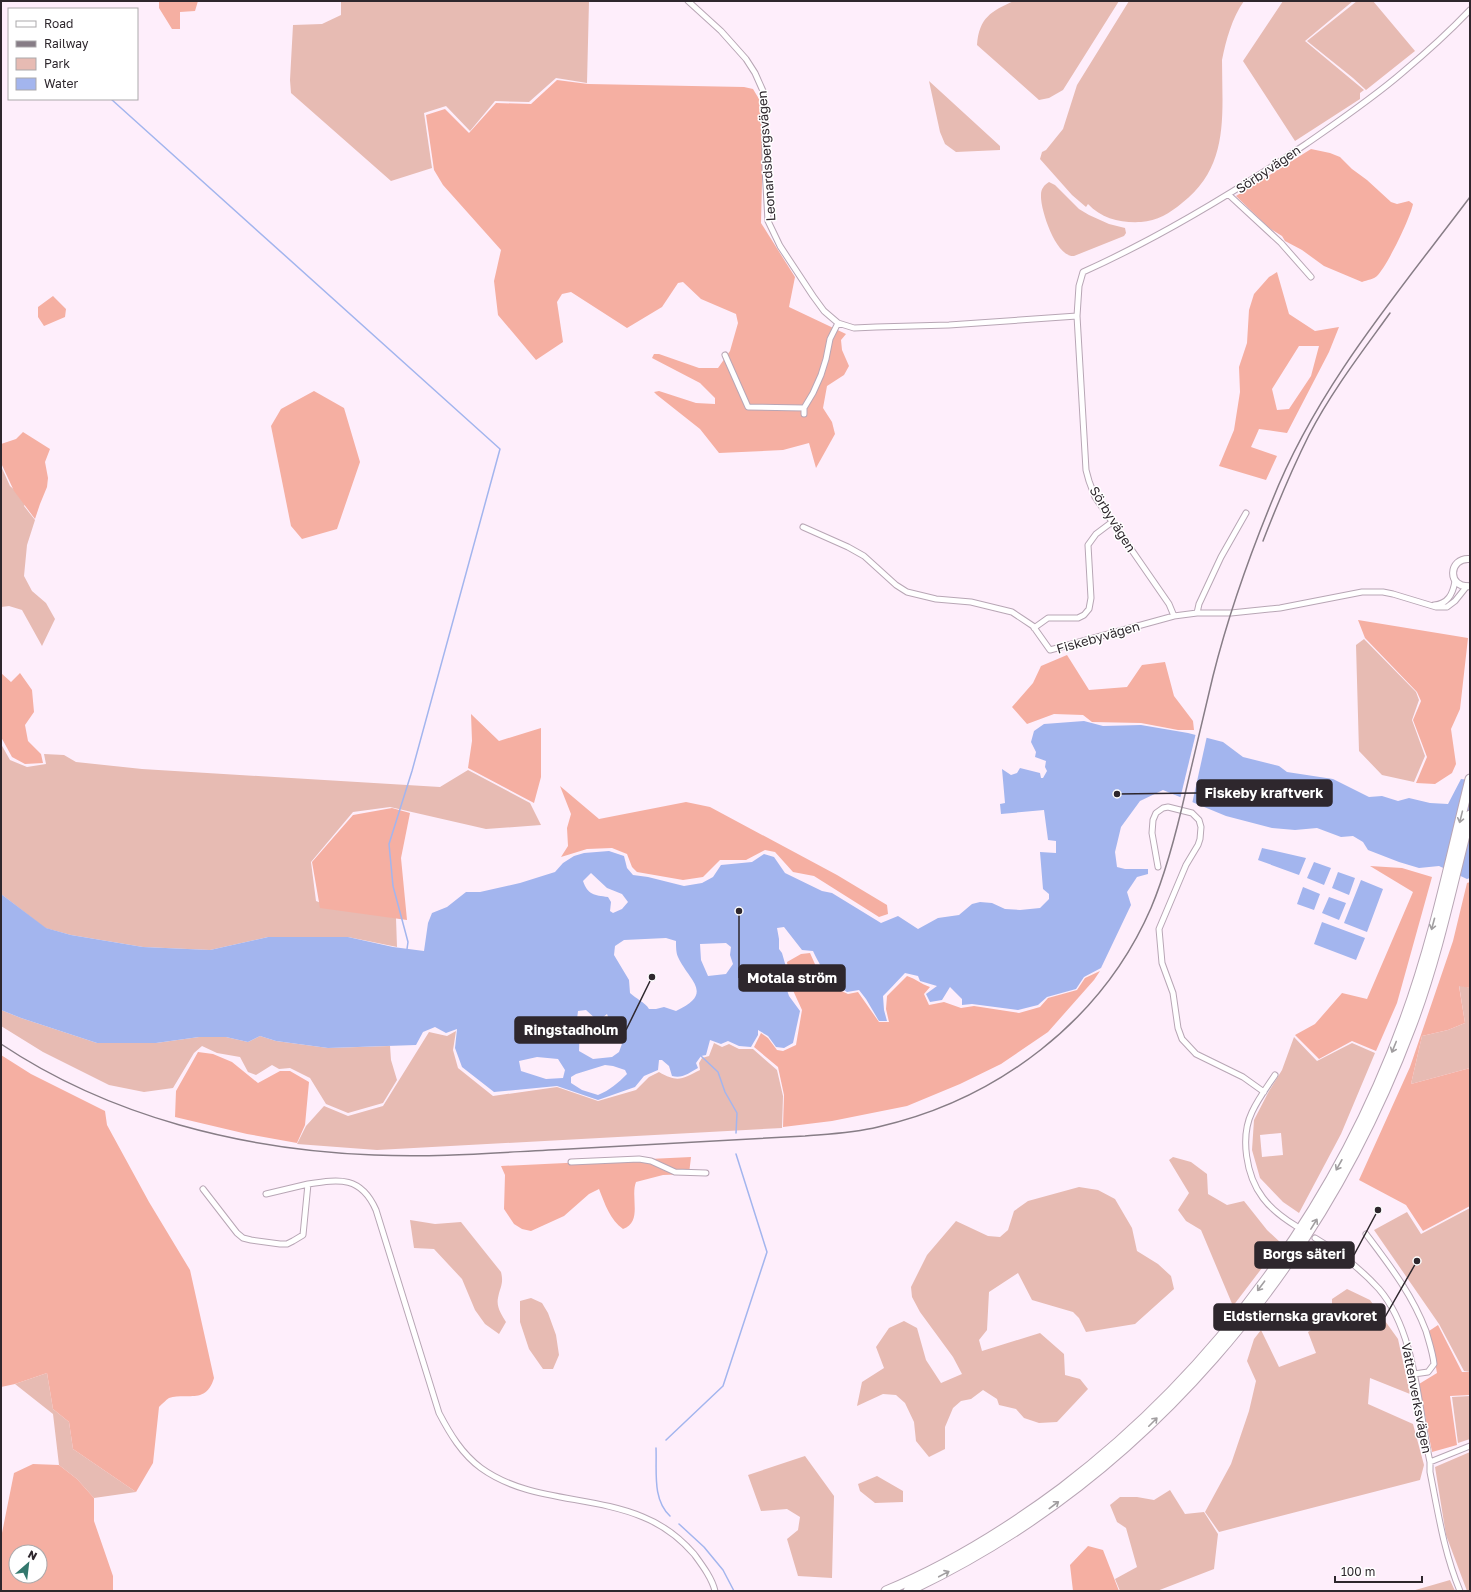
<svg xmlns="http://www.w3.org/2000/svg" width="1471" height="1592" viewBox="0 0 1471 1592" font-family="'Golos Text',sans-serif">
<rect width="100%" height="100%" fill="#feeefb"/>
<!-- green -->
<path fill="#e7bbb3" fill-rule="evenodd" d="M341,1H589L587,83L556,78L529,102L495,101L470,131L446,106L424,113L432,168L391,181L291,93L290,80L293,25L322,24L341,15Z
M1014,1H1119L1063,90L1049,98L1039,100L977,45C979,18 991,11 1014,1Z
M1129,1H1244C1232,18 1226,40 1222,60C1222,114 1230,166 1182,203C1170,213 1157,221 1141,222C1121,223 1102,219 1088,204L1086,207L1072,195L1040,159L1042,152L1046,150L1063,129L1077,85Z
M1283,1H1353L1305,41L1364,90L1360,93V99L1295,141L1243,61Z
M1357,1H1373L1415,51L1366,90L1353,78L1307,41Z
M929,81L1000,146V150L956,152L945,144L940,132Z
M1049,182L1055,185L1079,209L1089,215L1109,224L1125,228L1126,233L1124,236L1074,256C1056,258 1040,209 1041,195C1041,189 1044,185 1049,182Z
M1,466L10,486L27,501L24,506L35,520L27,545L24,576L32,591L46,603L55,619L42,646L22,610L9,606L1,607Z
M1364,639L1416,692L1419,700L1412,720L1425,756L1414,782L1382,775L1359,751L1356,645Z
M1,744L10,760L27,767L46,764L44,754L64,755L76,762L142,769L440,787L468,770L530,803L541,825L486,829L390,807L353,812L311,862L316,901L321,903L396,918L397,947L348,937H268L210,950L143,947L71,935L45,928L1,894Z
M1459,985L1470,988V1068L1411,1084L1422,1036L1448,1030L1465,1023Z
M1,1010L21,1018L97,1043H156L199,1037H226L248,1042L260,1036L276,1041L328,1048L390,1046L391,1060L397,1080L383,1103L348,1113L326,1104L310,1078L290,1068L279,1069L272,1065L256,1075L248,1072L240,1057L217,1053L202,1046L194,1053L173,1088L144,1092L109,1085L43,1052L1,1026Z
M456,1031L453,1050L458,1068L493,1096L557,1087L598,1101L636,1090L649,1077L659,1072C678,1083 682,1079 700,1070L699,1063L702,1058L709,1056L714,1043L722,1047L729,1044L739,1049H753L777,1070L783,1096L782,1128L377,1150L297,1144L306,1126L324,1106L348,1116L383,1106L429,1032L447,1036Z
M1294,1037L1317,1061L1352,1043L1375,1053L1341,1134L1299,1213L1283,1202L1260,1178L1252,1150L1254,1120L1269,1091L1282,1070ZM1281,1133L1283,1155L1262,1157L1260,1135Z
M1173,1157L1191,1162L1207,1174L1208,1194L1227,1205L1244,1201L1267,1230L1281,1243L1233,1306L1201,1230L1186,1221L1178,1210L1189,1193L1169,1160Z
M1079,1187L1098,1190L1115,1199L1132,1228L1137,1251L1158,1264L1171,1276L1174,1289L1135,1324L1086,1332L1079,1318L1073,1312L1032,1300L1018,1273L989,1292L987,1330L979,1340L982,1351L1040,1333L1064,1354L1065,1375L1080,1379L1088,1389L1057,1422L1039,1423L1024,1418L1016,1409L999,1405L997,1399L983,1390L971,1399L961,1401L953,1408L945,1427V1449L929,1457L916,1441L914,1422L905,1403L896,1395L883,1394L857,1406L862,1382L884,1368L876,1347L889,1328L904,1321L917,1328L926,1360L941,1383L962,1374L953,1357L920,1312L912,1297L911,1287L927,1255L956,1221L988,1236L1000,1237L1008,1230L1014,1211L1028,1201Z
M1470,1208V1372L1464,1371L1439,1324L1374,1230L1407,1212L1421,1234Z
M410,1220L435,1224L461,1222L501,1272C504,1284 500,1287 498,1298C496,1307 502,1315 506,1322L499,1334L485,1324L475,1310L462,1279L434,1249L414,1248Z
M1347,1289L1370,1300L1398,1339L1410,1394L1370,1378L1368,1404L1413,1424L1424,1465L1420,1480L1219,1532L1205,1512L1231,1464L1249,1411L1256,1381L1247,1361L1254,1339L1261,1330L1279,1367L1316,1353L1308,1332L1332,1318V1299Z
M531,1298L542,1303L548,1313L556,1335L559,1355L553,1369H543L529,1349L520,1322V1301Z
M47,1373L53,1409L69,1422L73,1449L136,1492L94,1498L77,1479L59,1465L53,1414L15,1384Z
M1470,1396V1439L1458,1443L1452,1397Z
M1470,1452V1591H1467L1446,1535L1435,1467Z
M805,1456L834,1496L832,1578L798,1576L787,1539L798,1530L800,1517L787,1509L761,1511L748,1475Z
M877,1476L903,1491V1502L875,1503L860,1491L858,1484Z
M1170,1490L1185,1514L1204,1512L1218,1534L1214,1569L1157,1591H1120L1115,1579L1137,1567L1126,1528L1117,1522L1110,1505L1120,1497H1137L1154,1500Z
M1450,1580L1455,1591H1412Z"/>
<!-- forest -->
<path fill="#f5afa2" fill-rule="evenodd" d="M159,1H198L195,11L180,12V29H172L159,8Z
M557,80L588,84L744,87L753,89L759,99L763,142L761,223L795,277L789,307L846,334L841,340L842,350L849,366L844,375L827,386L823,408L832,422L835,434L816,468L809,443L783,450L719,453L700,429L657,395L654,392L659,391L696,403L715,404V398L700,383L652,358L654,354H659L699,368H718L730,351L738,323L736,314L701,299L683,282L678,283L662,307L627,328L571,292L562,294L557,302L563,342L536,360L498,315L494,281L501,250L443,185L434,170L426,115L445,109L469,133L496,103L531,104Z
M1311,149L1330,153L1340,157L1352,169L1367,180L1391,202L1397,204L1409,201L1413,204C1410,219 1387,266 1377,276C1374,279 1367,280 1362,282L1324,266L1302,250L1285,241L1282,236L1269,228L1236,196Z
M1277,272L1289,314L1315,331L1339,327L1329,352L1287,433L1259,429L1251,447L1277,456L1266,480L1219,466L1234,430L1240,392L1239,367L1247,343L1249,310L1254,294L1269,277ZM1299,346H1319L1311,376L1289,409L1277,410L1272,389Z
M53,296L66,309L65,317L44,326L38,317V307Z
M314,391L344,408L360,462L337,529L302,539L291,526L271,426L281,409Z
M23,432L50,449L45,462L48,478L47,487L40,504L35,519L14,491L1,463V444L16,439Z
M1358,620L1468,638L1460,709L1451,729L1456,764L1452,773L1435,784L1416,783L1427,757L1413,720L1421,701L1417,692L1365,638Z
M1067,655L1089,690L1127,687L1142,665L1165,662L1174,696L1193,721L1194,730H1178L1141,723L1092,722L1083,715L1054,714L1027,724L1012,707L1033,683L1041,666Z
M1,673L11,682L20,673L32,690L34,712L25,725L28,741L41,754L43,763L25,764L12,757L1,737Z
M471,714L499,741L541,728V777L534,803L468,768L472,741Z
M560,786L599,819L686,802L710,807L837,875L887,905L888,914L879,917L814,876L793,872L775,852L765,850L746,860H720L703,877L683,880L637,872L632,867L627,854L612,848L587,849L561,857L568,846L567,828L571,814Z
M392,808L410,813L401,858L407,920L320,908L312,862L353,815Z
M1370,866L1402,868L1432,877L1397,1003L1376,1051L1352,1041L1319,1059L1295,1035L1315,1024L1342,993L1367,999L1413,892Z
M1470,882V988L1459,986L1465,1023L1448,1030L1422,1036L1411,1084L1470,1068V1206L1423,1231L1406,1205L1359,1180L1410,1067L1453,941L1467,883Z
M810,953L818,971L833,987L848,994L858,992L879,1022H889L886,1009L887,996L907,976C916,979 921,984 930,987L924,994L929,1005L944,1002L961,1008L974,1006L1019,1013L1040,1007L1048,998L1077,990L1085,978L1100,971L1094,980L1048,1032L1001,1064L960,1084L907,1106L832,1121L783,1127L784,1095L778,1067L754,1047L761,1033L768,1038L777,1050L783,1051L796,1045L802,1010L785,973L788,969L787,962L801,954Z
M198,1052L213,1054L232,1062L258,1083L280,1071H290L309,1082L305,1125L297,1143L247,1134L175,1117L176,1091Z
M1,1055L31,1074L105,1111L107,1125L149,1202L190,1270L214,1378C206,1405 187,1392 169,1398C166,1400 162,1404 159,1407L153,1463L136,1492L73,1449L69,1422L53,1409L47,1373L15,1384L1,1387Z
M691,1157L689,1174L663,1175L636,1182C630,1197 643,1222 623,1229C610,1220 605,1204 599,1189L589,1194L564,1216L531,1231L522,1229L514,1224L504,1209L505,1175L501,1166Z
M1438,1325L1462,1372H1470V1395L1450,1396L1457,1445L1432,1452L1419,1384L1437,1373L1429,1331Z
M33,1464L59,1465L77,1479L94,1498V1521L113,1576V1591H1V1538L14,1473ZM16,1552H40V1576H16Z
M1088,1546L1103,1550L1119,1591H1073L1070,1565Z"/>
<!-- water -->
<path fill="#a3b5ee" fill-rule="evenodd" d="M1084,721L1103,726L1141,725L1188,733L1223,742L1243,757L1279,766L1287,772L1333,779L1369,797L1382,796L1398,801L1409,798L1430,803L1448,804L1461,779L1470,780V878L1467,879L1439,866L1419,868L1399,862L1368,850L1363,842L1353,836L1341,837L1317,828L1295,830L1272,828L1226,816L1163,790L1140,801L1121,827L1115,852L1117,867L1125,869H1148V874L1137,877L1127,892L1131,905L1101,968L1084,977L1076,989L1047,997L1038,1005L1018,1010L972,1004L962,1005V999L950,987L942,1000L930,1002L926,994L937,986L920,981L918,976L905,973L888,991L883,996L884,1010L887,1021H879L866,999L859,990L847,992C829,980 822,970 813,951L802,950L784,927L777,928L779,939V949L782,953L786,967L781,972L789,996L800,1011L793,1043L784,1048L776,1047L768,1036L758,1030V1035L751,1047L739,1046L728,1041L721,1044L710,1040L706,1055L701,1056L696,1063L698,1068C689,1073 682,1079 672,1076L669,1066L662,1060H659L658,1070L644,1076L635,1087L598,1100L557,1086L494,1092L462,1067L455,1048L457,1029L446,1033L435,1027L423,1032L416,1045L328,1048L276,1041L260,1036L248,1042L226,1037H199L156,1043H97L21,1018L1,1010V894L46,928L71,935L143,947L210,950L268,937H348L393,947L424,951L428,923L432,913L447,907L466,892H480L520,883L555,872L563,863L574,856L584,853L609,851L624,856L627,868L633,875L648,877L684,886L702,883L713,877L721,865L752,862L764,854L774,857L785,873L822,891L832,893L881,923L898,916L918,929L938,918L959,915L972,904L980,902L992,903L1005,909L1020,910L1040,908L1049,899V894L1043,889L1040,852L1056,853V841L1048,840L1044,810L1001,814L1000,804L1005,803L1002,769L1011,775L1017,773L1020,768L1040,773L1041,778H1043L1047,771L1045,767L1046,761L1035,757L1036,752L1031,742L1034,731L1044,724ZM591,873L607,888L622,894L628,902L622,909L613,913L610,911L611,902L608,897C594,895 588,895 583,881ZM666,938L676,941C676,946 676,953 678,957C689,981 715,993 676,1011L664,1007L656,1009H649C645,1002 636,999 630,993L629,980L614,955L615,946L624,940ZM726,943L731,947L730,955L733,964L726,974L708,976L701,960L700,944ZM586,1010L598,1021L607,1014L614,1032L623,1041L619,1052L612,1057L593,1059L579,1051L580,1023L577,1019L578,1011ZM537,1057L558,1059L565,1070L563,1078L546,1079L521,1071L519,1061ZM605,1065L613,1066L625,1070L627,1074C618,1083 610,1090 598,1095L582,1090L571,1083V1077L576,1074Z
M1262,848L1306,858L1299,875L1258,860Z
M1314,862L1331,868L1324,885L1307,878Z
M1338,872L1355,878L1349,895L1332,888Z
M1361,880L1383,889L1367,932L1344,923Z
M1303,887L1320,894L1314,910L1297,904Z
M1329,897L1346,903L1339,920L1322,913Z
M1322,922L1365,938L1356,960L1314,944Z"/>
<!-- pier -->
<path fill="#feeefb" d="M1196,733L1207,736L1192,804L1180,799Z"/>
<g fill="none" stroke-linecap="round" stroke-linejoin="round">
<!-- stream -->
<path stroke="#a3b5ee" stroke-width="1.5" d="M111,99L500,449L412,771L389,844L393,886L408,942L407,949
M701,1056L718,1072L725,1092L737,1113L736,1133
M666,1440L723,1386L767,1252L736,1154
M656,1448C657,1471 652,1499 670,1516
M679,1524L704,1547L723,1570L734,1591"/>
<defs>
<path id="minor" d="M688,1L721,31L746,59L755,73L763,91L765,105V168L768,221L780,246L813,296L824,311L838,323L854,328L876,327L949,325L1077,316L1086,470L1089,481L1095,497L1169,604L1174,616
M1229,195L1281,243L1311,277
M1077,316L1079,286L1083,272C1161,237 1235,192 1306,144C1339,121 1373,98 1403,72C1427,52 1449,32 1470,10
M725,355L748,407L804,408L813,393L821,375L826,359L830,339L838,323
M804,408V414
M803,527L848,547L864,556L896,585L907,592L936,599L971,602L1012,612L1033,626L1050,650L1174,616L1197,613H1231L1280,608L1362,592H1383L1393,594L1436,607H1447L1455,601L1467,586
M1434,605C1448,604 1453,594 1455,581
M1197,613L1199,604L1221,557L1246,513
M1034,628L1048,618H1078L1084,615L1089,609L1091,598L1088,545L1096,534L1112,522
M1158,867L1152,833L1153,820L1156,813L1163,808L1168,807L1192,813L1199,820L1201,827L1200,839L1198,845L1186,865L1159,929L1162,963L1173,993L1178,1028L1182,1039L1196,1054L1243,1077L1264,1092
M1275,1075C1267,1087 1258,1099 1252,1112C1240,1137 1246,1176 1263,1198C1272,1210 1283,1218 1296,1226
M571,1162L639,1159L651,1161L675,1172L706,1173
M308,1184C340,1179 361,1176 376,1210L439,1413C450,1434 462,1454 481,1468C528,1502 591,1495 643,1517C663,1525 680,1538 694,1554C702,1565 712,1578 715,1591
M203,1189L237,1233L243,1238L251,1240L280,1244H287L293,1241L303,1235L308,1184L266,1194
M1366,1234C1390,1266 1412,1294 1426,1331C1429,1342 1433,1353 1434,1364L1428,1372L1414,1374
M1315,1238C1339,1252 1360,1268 1379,1289C1416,1332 1418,1408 1430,1462V1472C1438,1512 1444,1553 1460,1591
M1430,1462L1470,1446"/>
<path id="tertiary" d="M1470,559C1448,557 1447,589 1470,586"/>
<path id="motorway" d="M886,1591C949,1565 1007,1529 1062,1488C1217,1370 1337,1205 1404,1021C1433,943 1450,860 1470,779
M908,1591C1144,1480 1320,1269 1411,1027C1437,959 1452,886 1470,815"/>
</defs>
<!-- minor casing -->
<use href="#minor" stroke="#b8a6b5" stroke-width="7"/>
<!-- tertiary casing -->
<use href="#tertiary" stroke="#b8a6b5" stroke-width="8"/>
<!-- motorway casing -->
<use href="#motorway" stroke="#b8a6b5" stroke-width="11"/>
<!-- minor -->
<use href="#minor" stroke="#fff" stroke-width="5"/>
<!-- tertiary -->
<use href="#tertiary" stroke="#fff" stroke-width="6"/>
<!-- motorway -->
<use href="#motorway" stroke="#fff" stroke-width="9"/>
<!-- rail -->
<path stroke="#877d86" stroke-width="1.5" d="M1263,541C1277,505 1292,469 1309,435C1331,392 1362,352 1390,313
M1,1044C110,1117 244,1150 374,1155C439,1158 504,1152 569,1149C647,1144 726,1140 805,1136C829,1134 854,1133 878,1127C997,1100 1102,1021 1151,908C1167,870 1177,830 1186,790C1195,752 1204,714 1213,676C1228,616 1249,557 1272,501C1317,387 1397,294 1470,197"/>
</g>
<!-- one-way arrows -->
<defs><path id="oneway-shaft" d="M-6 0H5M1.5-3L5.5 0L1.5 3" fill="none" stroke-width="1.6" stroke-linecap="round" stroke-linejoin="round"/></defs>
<g stroke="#a19ea0">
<use href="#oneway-shaft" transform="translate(1461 817) rotate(104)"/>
<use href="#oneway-shaft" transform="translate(1433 924) rotate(105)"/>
<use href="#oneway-shaft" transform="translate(1394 1047) rotate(112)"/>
<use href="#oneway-shaft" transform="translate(1339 1165) rotate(119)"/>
<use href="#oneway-shaft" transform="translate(1314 1224) rotate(-58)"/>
<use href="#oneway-shaft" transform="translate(1261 1286) rotate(127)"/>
<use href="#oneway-shaft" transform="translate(1153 1422) rotate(-45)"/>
<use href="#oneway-shaft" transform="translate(1054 1505) rotate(-37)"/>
<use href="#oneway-shaft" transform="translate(944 1574) rotate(-28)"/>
</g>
<g text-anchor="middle" stroke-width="3" stroke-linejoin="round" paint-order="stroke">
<!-- street labels -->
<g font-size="13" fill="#2e272d" stroke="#fff">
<text transform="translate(766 156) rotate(-94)" y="5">Leonardsbergsvägen</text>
<text transform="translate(1268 169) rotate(-34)" y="5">Sörbyvägen</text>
<text transform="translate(1113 519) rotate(58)" y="5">Sörbyvägen</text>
<text transform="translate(1098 637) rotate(-16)" y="5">Fiskebyvägen</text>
<text transform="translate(1417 1398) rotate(79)" y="5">Vattenverksvägen</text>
</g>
</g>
<!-- callouts -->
<path fill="none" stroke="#2e272d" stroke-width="1.5" d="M1117 794L1197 793M739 911L739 978M652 977L626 1030M1378 1210L1354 1255M1417 1261L1385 1317"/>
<g fill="#2e272d" stroke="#fff" stroke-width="1.5">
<circle cx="1117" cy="794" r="4"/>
<circle cx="739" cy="911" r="4"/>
<circle cx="652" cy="977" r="4"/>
<circle cx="1378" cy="1210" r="4"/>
<circle cx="1417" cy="1261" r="4"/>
</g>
<g fill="#2e272d" stroke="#2e272d" stroke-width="1.5">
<rect x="1197" y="780" width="135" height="26" rx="4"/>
<rect x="739" y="965" width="106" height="26" rx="4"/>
<rect x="515" y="1017" width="111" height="26" rx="4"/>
<rect x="1255" y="1242" width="99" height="26" rx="4"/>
<rect x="1214" y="1304" width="171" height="26" rx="4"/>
</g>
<g font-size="14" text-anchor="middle" font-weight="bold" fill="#fff">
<text x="1264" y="798">Fiskeby kraftverk</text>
<text x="792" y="983">Motala ström</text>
<text x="571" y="1035">Ringstadholm</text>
<text x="1304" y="1259">Borgs säteri</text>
<text x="1300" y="1321">Eldstiernska gravkoret</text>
</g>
<!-- border -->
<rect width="1471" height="1592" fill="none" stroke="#2e272d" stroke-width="4"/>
<!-- legend -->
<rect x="8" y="8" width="130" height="92" fill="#ffffff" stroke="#aba9ab"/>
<rect x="16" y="21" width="20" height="6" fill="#ffffff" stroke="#aba9ab"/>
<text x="44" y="28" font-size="12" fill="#2e272d">Road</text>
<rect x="16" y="41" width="20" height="6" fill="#877d86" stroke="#aba9ab"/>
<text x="44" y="48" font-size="12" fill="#2e272d">Railway</text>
<rect x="16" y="58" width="20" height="12" fill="#e7bbb3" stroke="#aba9ab"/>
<text x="44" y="68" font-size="12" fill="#2e272d">Park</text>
<rect x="16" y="78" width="20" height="12" fill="#a3b5ee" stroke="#aba9ab"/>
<text x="44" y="88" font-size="12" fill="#2e272d">Water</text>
<!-- north arrow -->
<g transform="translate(28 1564) rotate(28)"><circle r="19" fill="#ffffff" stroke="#aba9ab"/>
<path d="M0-3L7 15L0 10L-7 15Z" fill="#33786d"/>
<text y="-6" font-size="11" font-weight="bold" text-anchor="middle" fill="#2e272d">N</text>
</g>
<!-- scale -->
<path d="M1335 1576v6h87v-6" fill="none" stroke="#2e272d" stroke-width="2"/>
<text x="1341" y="1576" font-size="12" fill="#2e272d" stroke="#ffffff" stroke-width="3" paint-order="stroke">100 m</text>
</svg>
